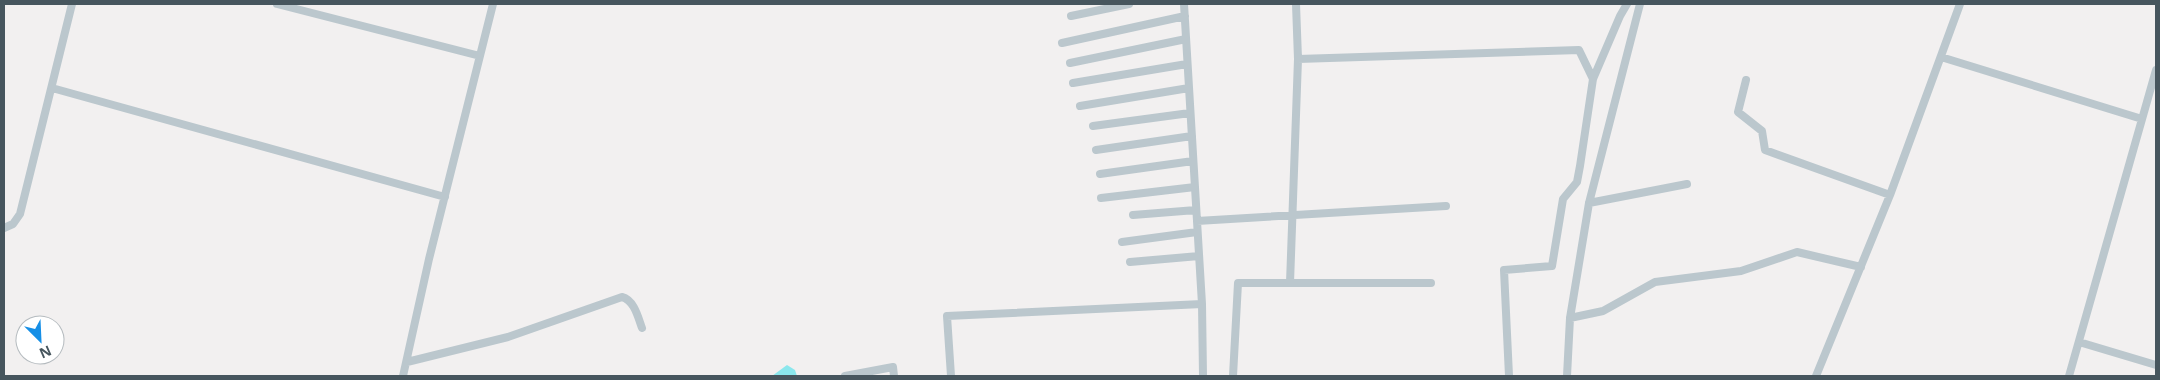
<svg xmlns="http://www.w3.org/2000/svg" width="2160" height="380" viewBox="0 0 2160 380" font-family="'Open Sans',sans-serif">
<rect width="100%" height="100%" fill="#f2f0f0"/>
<!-- water -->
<path fill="#8be7ed" d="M787,365L795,370L797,376H772Z"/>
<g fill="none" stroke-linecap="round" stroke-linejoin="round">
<!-- minor -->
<path stroke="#bbc7cd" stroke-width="8" d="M277,4L480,56
M1184,4L1202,304L1203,376
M1071,16L1129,4
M1062,43L1185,16
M1941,57L2142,119
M1298,59L1579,50L1593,79
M1070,63L1186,39
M1746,80L1738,112L1762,131L1765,150L1890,195
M1073,83L1187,64
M52,88L445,197
M1080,106L1189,88
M1093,126L1190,113
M1096,150L1192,136
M1100,174L1193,161
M1101,198L1195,187
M1589,203L1687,184
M1133,215L1196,210
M1197,221L1446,206
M4,228L13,224L20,214L72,4
M1122,242L1197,232
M1130,262L1199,256
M1290,283H1431
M1570,318L1603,311L1655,282L1741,271L1797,252L1861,267
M2079,342L2156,365
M407,362L508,337L622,297C634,300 638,317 642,328
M403,376L429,259L493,4
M845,376L893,367L894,376
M951,376L947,316L1202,304
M1233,376L1238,283H1290L1298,59L1296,4
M1509,376L1504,270L1552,266L1563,199L1577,182L1580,166L1593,79L1620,16L1627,4
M1567,376L1570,318L1589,203L1640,4
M1816,376L1890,195L1960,4
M2069,376L2156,70"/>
</g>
<!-- border -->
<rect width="2160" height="380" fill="none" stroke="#47565e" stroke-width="10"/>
<!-- north arrow -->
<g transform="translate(40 340) rotate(156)"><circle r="24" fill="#ffffff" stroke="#b5bbbf"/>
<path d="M0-4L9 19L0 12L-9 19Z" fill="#168fe6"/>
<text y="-8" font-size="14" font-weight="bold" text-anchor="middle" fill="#47565e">N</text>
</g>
</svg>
